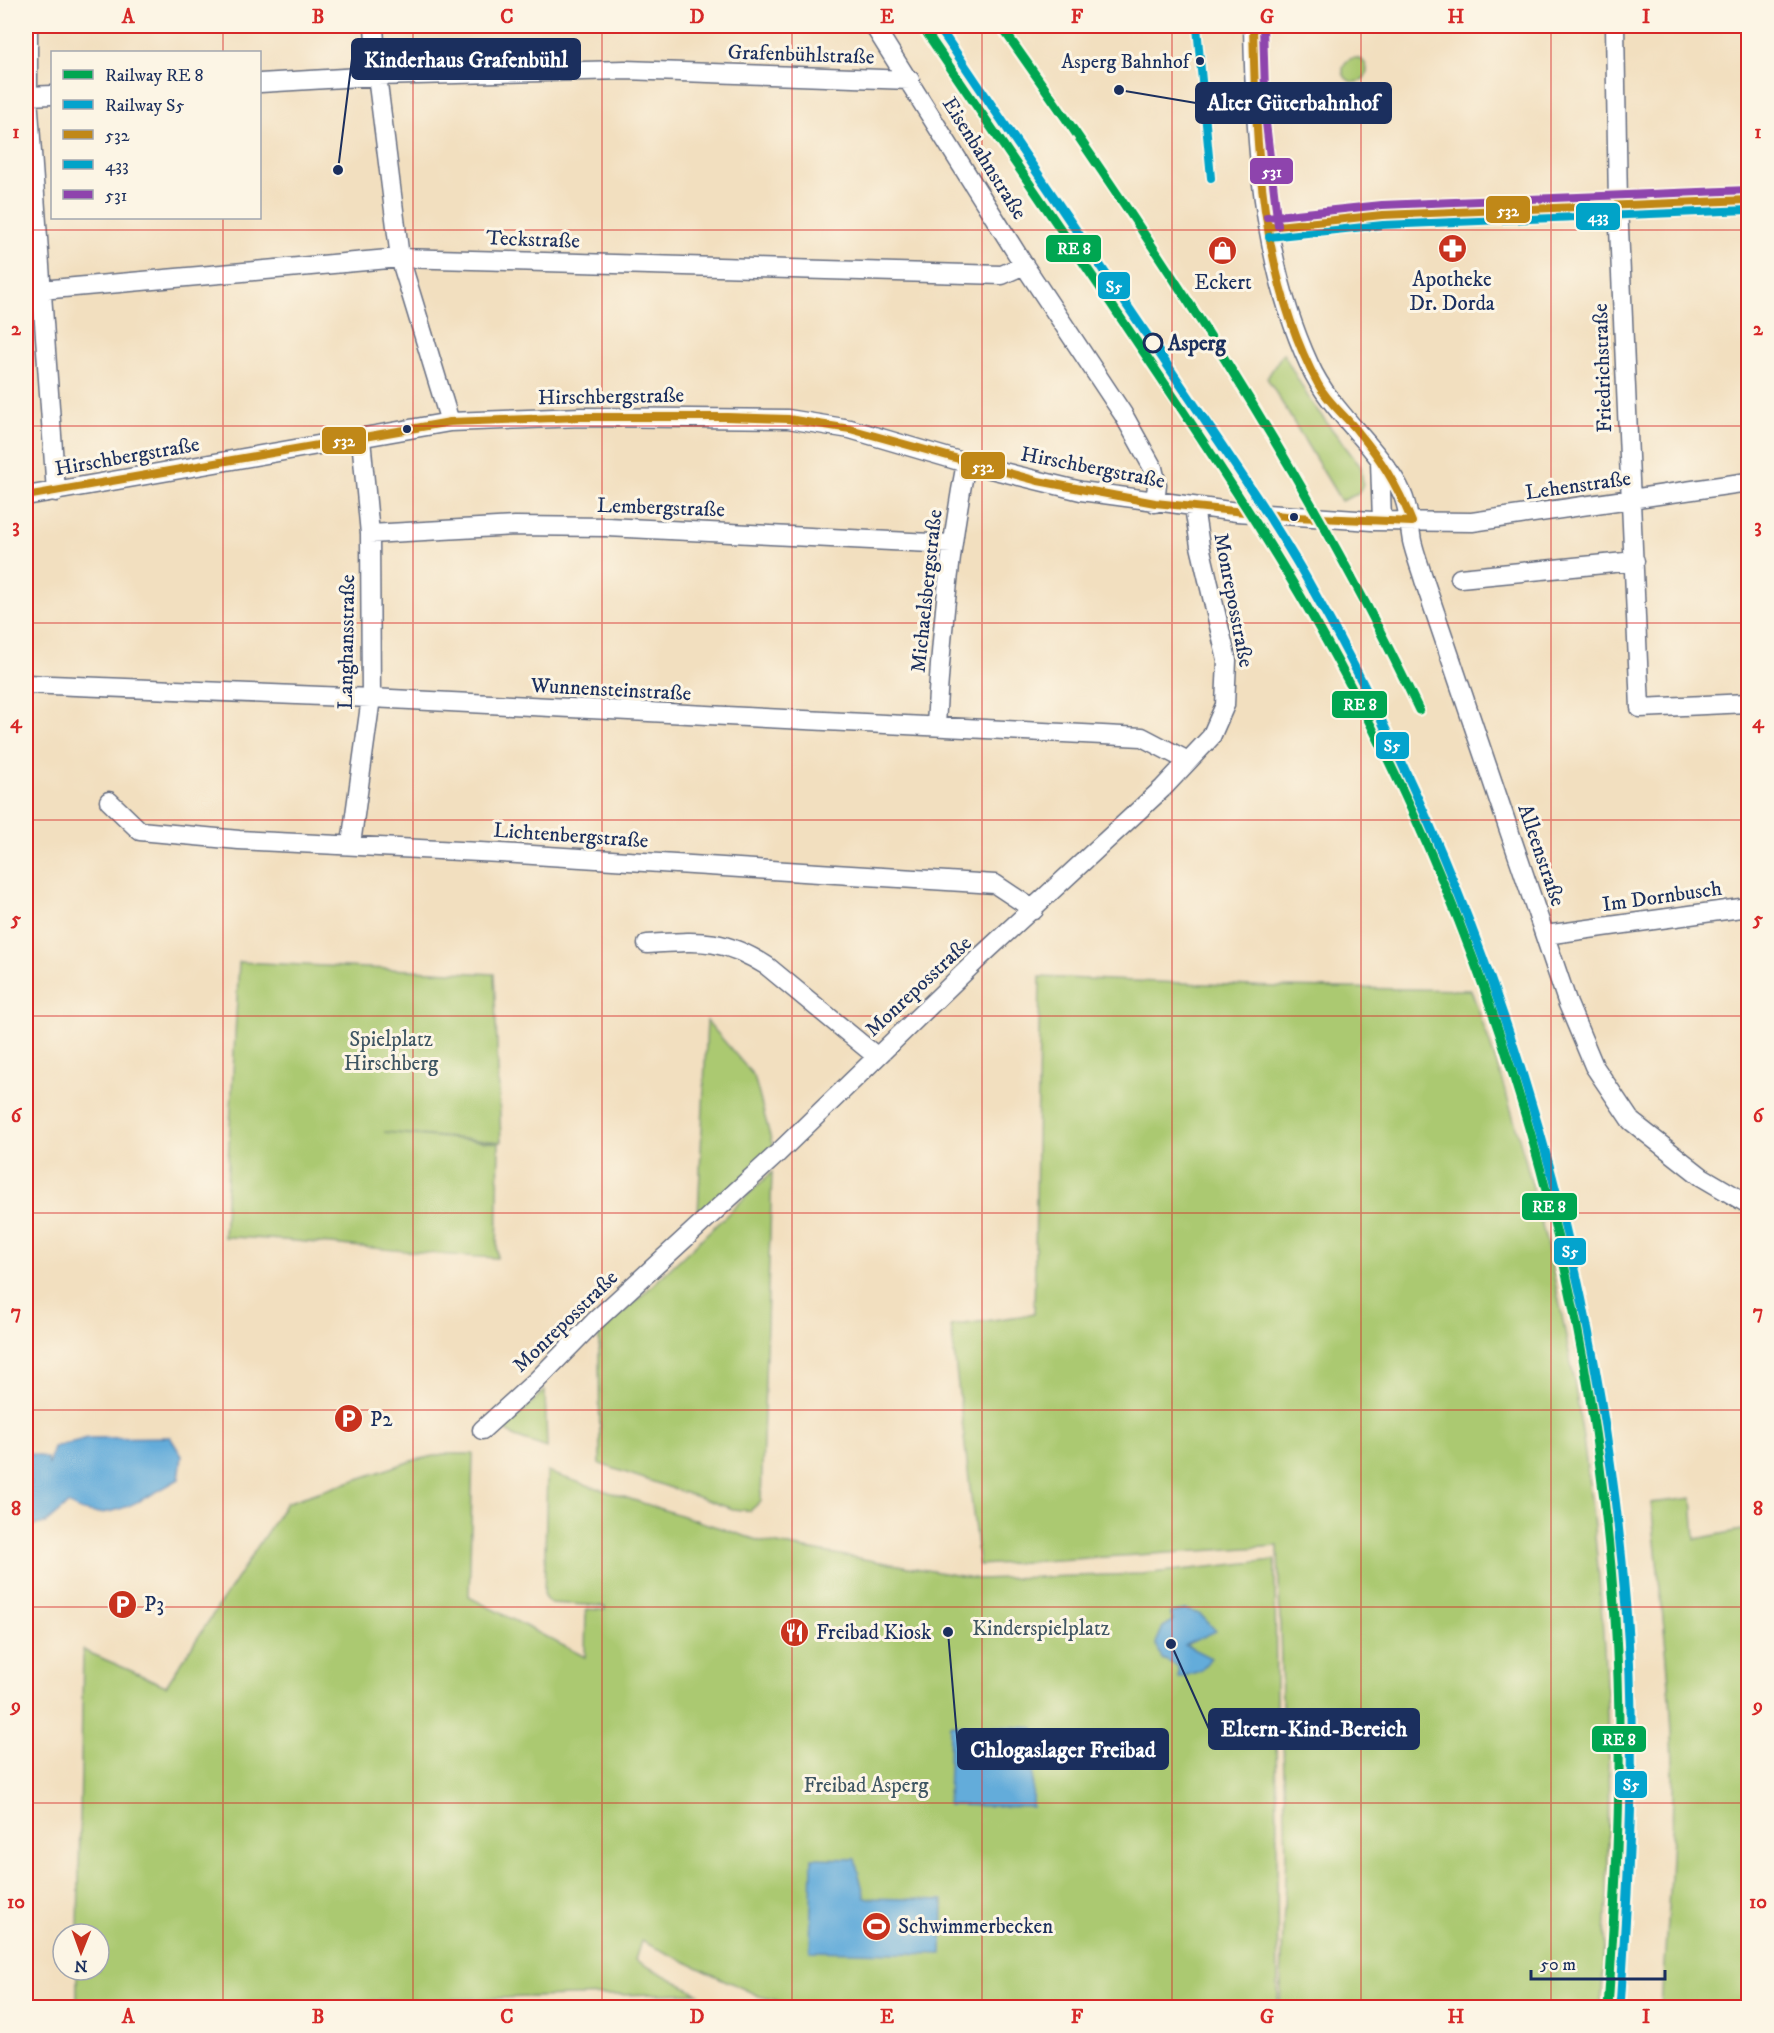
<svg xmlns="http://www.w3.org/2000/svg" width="1774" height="2033" viewBox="0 0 1774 2033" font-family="'IM FELL DW Pica',serif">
<rect width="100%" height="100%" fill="#fcf5e5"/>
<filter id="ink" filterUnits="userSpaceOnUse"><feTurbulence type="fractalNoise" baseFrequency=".0167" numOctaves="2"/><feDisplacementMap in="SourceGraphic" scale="12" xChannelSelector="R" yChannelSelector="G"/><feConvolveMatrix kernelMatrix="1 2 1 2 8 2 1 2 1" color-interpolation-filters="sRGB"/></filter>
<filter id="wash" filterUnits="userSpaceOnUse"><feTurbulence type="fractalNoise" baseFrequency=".008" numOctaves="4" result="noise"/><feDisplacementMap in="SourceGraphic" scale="24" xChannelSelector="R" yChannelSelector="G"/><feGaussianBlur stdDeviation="1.35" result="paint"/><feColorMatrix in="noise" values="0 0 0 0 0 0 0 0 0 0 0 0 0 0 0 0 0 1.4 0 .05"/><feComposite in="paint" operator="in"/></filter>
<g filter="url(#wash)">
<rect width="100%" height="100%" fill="#f2dfbf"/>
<!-- green -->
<path fill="#abc971" stroke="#637c68" stroke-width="1.5" d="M1343 70a12 12 0 1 1 24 0a12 12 0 1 1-24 0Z
M1283,353L1311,402L1361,467L1363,484L1358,494L1341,501L1267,378Z
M239,962L494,974L501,1142L384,1132L499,1143L497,1258C406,1254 315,1239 224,1237Z
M1040,977L1275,987L1471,990C1590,1313 1626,1665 1601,2007H1280L1286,1854L1278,1546L979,1565L951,1326L1034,1314Z
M707,1021L754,1076L774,1151L698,1215Z
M772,1172L761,1501L750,1511L733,1509L600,1464L599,1336Z
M545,1390L547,1448L515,1437L505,1429Z
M443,1454H473L469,1597L585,1657L586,1609L605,1610V1606L549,1603L544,1597L547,1472L760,1541L978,1579L1142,1574L1275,1560L1278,2007H803L759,1996L641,1941L635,1960L698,1993L77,2008V1970H99V1934H78L83,1650L166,1686L286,1503L415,1460Z
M1692,1498L1695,1539L1748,1529V2007H1661C1666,1932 1673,1856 1673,1780C1673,1688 1660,1595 1651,1503Z"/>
<!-- water -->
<path fill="#63acda" stroke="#3f6e9c" stroke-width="1.5" d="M170,1437L182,1456L179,1479C148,1496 103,1529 68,1504L46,1523L26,1527V1452L47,1458L48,1466L53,1447L88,1438Z
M1185,1610L1200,1614L1216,1631L1185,1645L1211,1658L1200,1671L1178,1678V1666L1162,1659L1156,1643L1163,1627L1173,1621L1170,1613Z
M950,1725L1034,1728L1032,1807L948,1805Z
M812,1858L855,1859L865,1898L943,1900L942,1954L810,1951Z"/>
</g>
<g filter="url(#ink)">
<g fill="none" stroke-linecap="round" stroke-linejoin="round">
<defs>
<path id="minor" d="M28,26V96L56,492
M374,26L377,76L400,258L450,422
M874,26L1024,265L1123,414L1153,468L1157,485L1155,503
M1253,26C1255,138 1261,260 1309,364C1329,409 1369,439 1395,480C1409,502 1408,518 1412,541C1415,554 1420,567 1424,580L1568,1004L1594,1066L1631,1121L1702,1177L1748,1204
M1615,26L1618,205L1640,708L1748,703
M260,83L377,76L625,70L910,80
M28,96L52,95
M1268,227L1382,215L1748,200
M41,290L400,258L1002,275L1024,265
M1380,461L1382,521
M26,496L450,422L581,417L788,419L850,429L966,463L1081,491L1237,512L1372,521L1472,522L1748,482
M370,534L515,526L607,527L951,544
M1460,578L1635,561
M26,684L371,698L1142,737L1188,761
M936,725C941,636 949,551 966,463
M109,801L140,831L239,840L500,853L995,884L1034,910
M351,844L371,698L370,534L361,439
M1545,935L1748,907
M647,944C698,941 722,937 767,966L876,1056
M482,1430L536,1381L594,1322L777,1154L979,958L1163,788L1211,737L1225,705L1227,660L1200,546L1194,507"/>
</defs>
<!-- minor casing -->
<use href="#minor" stroke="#666d80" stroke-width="21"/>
<!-- minor -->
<use href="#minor" stroke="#fff" stroke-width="18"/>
<defs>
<path id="bus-1" d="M1268,227L1382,215L1748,200
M26,496L450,422L581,417H727L788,419L850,429L1038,481L1155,503L1295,517L1412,522C1399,489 1382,460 1359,433C1346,416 1328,403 1318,384C1260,277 1256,145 1253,26"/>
<path id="bus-2" d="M1197,27L1211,178
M1269,237L1383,225L1748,210"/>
<path id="bus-3" d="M1263,26L1266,123L1278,226
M1267,217L1382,205L1748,190"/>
</defs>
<!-- bus-1 casing -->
<use href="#bus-1" stroke="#fcf5e5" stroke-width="12"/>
<!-- bus-2 casing -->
<use href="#bus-2" stroke="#fcf5e5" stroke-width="12"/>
<!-- bus-3 casing -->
<use href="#bus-3" stroke="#fcf5e5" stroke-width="12"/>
<!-- bus-1 -->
<use href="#bus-1" stroke="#c08818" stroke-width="8"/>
<!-- bus-2 -->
<use href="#bus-2" stroke="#01a3c8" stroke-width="8"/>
<!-- bus-3 -->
<use href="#bus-3" stroke="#8e44ad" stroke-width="8"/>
<defs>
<path id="rail-1" d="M922,26C1005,148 1089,270 1171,393C1233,486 1295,580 1347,679C1502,970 1593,1289 1615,1618C1624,1748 1617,1878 1608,2008
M1001,26C1154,242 1305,470 1419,710"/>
<path id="rail-2" d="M938,26C1015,139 1092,252 1168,366C1214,435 1263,503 1304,574C1485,892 1598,1244 1626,1608C1637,1741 1629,1875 1620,2008"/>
</defs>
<!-- rail-1 casing -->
<use href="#rail-1" stroke="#fcf5e5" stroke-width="14"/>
<!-- rail-2 casing -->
<use href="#rail-2" stroke="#fcf5e5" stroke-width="14"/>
<!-- rail-1 -->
<use href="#rail-1" stroke="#00a651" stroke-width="9"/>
<!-- rail-2 -->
<use href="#rail-2" stroke="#04a3cd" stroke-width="9"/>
</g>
</g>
<!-- grid -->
<path fill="none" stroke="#d62828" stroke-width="1.5" stroke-opacity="0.55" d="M223,26V52M413,26V2008M602,26V2008M792,26V2008M982,26V2008M1172,26V2008M1361,26V2008M1551,26V2008M223,218V2008M26,230H1748M26,426H1748M26,623H1748M26,820H1748M26,1016H1748M26,1213H1748M26,1410H1748M26,1607H1748M26,1803H1748"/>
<!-- icons -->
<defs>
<symbol id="pharmacy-disc" viewBox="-11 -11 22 22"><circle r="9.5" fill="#c8321e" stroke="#fcf5e5"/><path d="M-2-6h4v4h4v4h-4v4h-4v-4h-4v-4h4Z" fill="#fff"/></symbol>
<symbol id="shop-disc" viewBox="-11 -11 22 22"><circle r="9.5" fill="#c8321e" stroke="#fcf5e5"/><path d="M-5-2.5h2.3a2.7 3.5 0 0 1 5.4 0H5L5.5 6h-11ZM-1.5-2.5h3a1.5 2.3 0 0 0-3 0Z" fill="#fff"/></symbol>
<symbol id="parking-disc" viewBox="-11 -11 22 22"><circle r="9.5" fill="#c8321e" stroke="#fcf5e5"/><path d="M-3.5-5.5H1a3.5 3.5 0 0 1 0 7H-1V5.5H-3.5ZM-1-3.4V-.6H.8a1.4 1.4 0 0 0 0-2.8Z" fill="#fff"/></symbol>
<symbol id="restaurant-disc" viewBox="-11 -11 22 22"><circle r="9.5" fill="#c8321e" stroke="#fcf5e5"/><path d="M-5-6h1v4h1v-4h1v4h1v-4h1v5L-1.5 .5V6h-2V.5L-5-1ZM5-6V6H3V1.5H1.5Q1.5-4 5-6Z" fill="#fff"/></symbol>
<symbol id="stadium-disc" viewBox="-11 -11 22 22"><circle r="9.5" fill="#c8321e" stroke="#fcf5e5"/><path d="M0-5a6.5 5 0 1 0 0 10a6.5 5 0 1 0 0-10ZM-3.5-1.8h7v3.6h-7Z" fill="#fff"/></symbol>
</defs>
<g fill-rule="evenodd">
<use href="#pharmacy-disc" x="1436" y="232" width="33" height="33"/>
<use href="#shop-disc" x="1206" y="234" width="33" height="33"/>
<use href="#parking-disc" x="332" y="1402" width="33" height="33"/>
<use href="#parking-disc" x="106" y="1588" width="33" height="33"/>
<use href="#restaurant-disc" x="778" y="1616" width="33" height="33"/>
<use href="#stadium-disc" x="860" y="1910" width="33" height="33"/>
</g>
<!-- markers -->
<g fill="#1b2f5e" stroke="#fcf5e5" stroke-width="2">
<circle cx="1200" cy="61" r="5"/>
<circle cx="407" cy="429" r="5"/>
<circle cx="1294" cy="517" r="5"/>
</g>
<circle fill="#fcf5e5" stroke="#1b2f5e" stroke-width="3" cx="1153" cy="343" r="9"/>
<g text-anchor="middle" stroke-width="6" stroke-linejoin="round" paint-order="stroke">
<!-- bus labels -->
<g font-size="20" fill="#1b2f5e" stroke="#fcf5e5" text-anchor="end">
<text x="1189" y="68">Asperg Bahnhof</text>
</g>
<!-- street labels -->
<g font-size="21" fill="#1b2f5e" stroke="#fcf5e5">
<text transform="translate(801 54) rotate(2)" y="7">Grafenbühlstraße</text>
<text transform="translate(985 158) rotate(58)" y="7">Eisenbahnstraße</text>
<text transform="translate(533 239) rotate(2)" y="7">Teckstraße</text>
<text transform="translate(1602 368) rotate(-92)" y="7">Friedrichstraße</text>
<text transform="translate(611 396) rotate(-1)" y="7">Hirschbergstraße</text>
<text transform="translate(127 456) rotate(-10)" y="7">Hirschbergstraße</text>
<text transform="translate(1093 467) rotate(11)" y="7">Hirschbergstraße</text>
<text transform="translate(1578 485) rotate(-8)" y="7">Lehenstraße</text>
<text transform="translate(661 507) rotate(2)" y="7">Lembergstraße</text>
<text transform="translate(926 591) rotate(-84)" y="7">Michaelsbergstraße</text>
<text transform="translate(1234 600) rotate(79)" y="7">Monreposstraße</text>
<text transform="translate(346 642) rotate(-89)" y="7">Langhansstraße</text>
<text transform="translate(611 689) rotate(3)" y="7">Wunnensteinstraße</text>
<text transform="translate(571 835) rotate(4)" y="7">Lichtenbergstraße</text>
<text transform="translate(1542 855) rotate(71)" y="7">Alleenstraße</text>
<text transform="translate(1662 896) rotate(-8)" y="7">Im Dornbusch</text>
<text transform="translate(918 986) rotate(-43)" y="7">Monreposstraße</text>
<text transform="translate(565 1321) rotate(-44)" y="7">Monreposstraße</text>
</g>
<!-- poi labels -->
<g font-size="21" fill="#1b2f5e" stroke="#fcf5e5" text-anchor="start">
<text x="1452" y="286" text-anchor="middle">Apotheke<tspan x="1452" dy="24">Dr. Dorda</tspan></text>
<text x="1223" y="289" text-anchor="middle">Eckert</text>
<text x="370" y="1426">P2</text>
<text x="144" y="1611">P3</text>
<text x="816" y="1639">Freibad Kiosk</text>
<text x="898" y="1933">Schwimmerbecken</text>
</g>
<!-- stop labels -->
<g font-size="21" font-weight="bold" fill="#1b2f5e" stroke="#fcf5e5" text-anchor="start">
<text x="1168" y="350">Asperg</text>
</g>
<!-- park labels -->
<g font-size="21" fill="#3f5663" stroke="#fcf5e5">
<text x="391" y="1046">Spielplatz<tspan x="391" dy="24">Hirschberg</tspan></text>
<text x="1041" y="1635">Kinderspielplatz</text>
<text x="866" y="1792">Freibad Asperg</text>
</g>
</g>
<!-- callouts -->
<path fill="none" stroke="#1b2f5e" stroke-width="2" d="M338 170L352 59M1119 90L1196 103M1171 1644L1209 1729M948 1632L958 1749"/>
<g fill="#1b2f5e" stroke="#fcf5e5" stroke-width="2">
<circle cx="338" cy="170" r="6"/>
<circle cx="1119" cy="90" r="6"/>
<circle cx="1171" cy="1644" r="6"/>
<circle cx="948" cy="1632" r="6"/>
</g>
<g fill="#1b2f5e" stroke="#1b2f5e" stroke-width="2">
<rect x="352" y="39" width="228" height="40" rx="6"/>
<rect x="1196" y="83" width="195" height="40" rx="6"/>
<rect x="1209" y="1709" width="210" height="40" rx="6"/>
<rect x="958" y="1729" width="210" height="40" rx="6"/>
</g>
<g font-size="22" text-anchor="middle" font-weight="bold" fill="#fff">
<text x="466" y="67">Kinderhaus Grafenbühl</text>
<text x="1293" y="110">Alter Güterbahnhof</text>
<text x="1314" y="1736">Eltern-Kind-Bereich</text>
<text x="1063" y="1757">Chlogaslager Freibad</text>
</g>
<g stroke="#fcf5e5" stroke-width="2">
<rect x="1249" y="157" width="45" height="28" rx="6" fill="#8e44ad"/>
<rect x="1485" y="195" width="46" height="29" rx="6" fill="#c08818"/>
<rect x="1575" y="202" width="46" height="29" rx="6" fill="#01a3c8"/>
<rect x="1045" y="234" width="57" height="29" rx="6" fill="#00a651"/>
<rect x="1097" y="271" width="34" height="29" rx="6" fill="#04a3cd"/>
<rect x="321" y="426" width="46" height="29" rx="6" fill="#c08818"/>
<rect x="960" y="451" width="46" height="29" rx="6" fill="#c08818"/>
<rect x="1331" y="690" width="57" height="29" rx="6" fill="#00a651"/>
<rect x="1375" y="731" width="35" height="29" rx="6" fill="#04a3cd"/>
<rect x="1521" y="1192" width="57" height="29" rx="6" fill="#00a651"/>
<rect x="1553" y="1237" width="34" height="29" rx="6" fill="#04a3cd"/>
<rect x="1591" y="1725" width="56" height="28" rx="6" fill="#00a651"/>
<rect x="1614" y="1770" width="34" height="29" rx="6" fill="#04a3cd"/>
</g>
<g font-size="16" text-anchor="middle" font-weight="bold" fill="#fff">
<text x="1272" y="177">531</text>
<text x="1508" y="216">532</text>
<text x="1598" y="222">433</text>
<text x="1074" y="254">RE 8</text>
<text x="1114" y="292">S5</text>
<text x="344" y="446">532</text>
<text x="983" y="472">532</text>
<text x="1360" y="710">RE 8</text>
<text x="1392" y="751">S5</text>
<text x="1549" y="1212">RE 8</text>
<text x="1570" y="1257">S5</text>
<text x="1619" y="1745">RE 8</text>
<text x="1631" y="1790">S5</text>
</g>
<!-- margin -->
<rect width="1774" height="2033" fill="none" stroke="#fcf5e5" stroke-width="66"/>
<!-- legend -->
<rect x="51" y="51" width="210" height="168" fill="#fcf5e5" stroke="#a2a6af" stroke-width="1.5"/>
<rect x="63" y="70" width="30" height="9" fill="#00a651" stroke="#a2a6af" stroke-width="1.5"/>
<text x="105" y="81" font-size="18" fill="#1b2f5e">Railway RE 8</text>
<rect x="63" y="100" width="30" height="9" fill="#04a3cd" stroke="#a2a6af" stroke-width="1.5"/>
<text x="105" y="111" font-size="18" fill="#1b2f5e">Railway S5</text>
<rect x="63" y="130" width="30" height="9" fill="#c08818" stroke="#a2a6af" stroke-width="1.5"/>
<text x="105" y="141" font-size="18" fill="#1b2f5e">532</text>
<rect x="63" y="160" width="30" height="9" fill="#01a3c8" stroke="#a2a6af" stroke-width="1.5"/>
<text x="105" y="171" font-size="18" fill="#1b2f5e">433</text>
<rect x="63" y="190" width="30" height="9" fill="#8e44ad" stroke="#a2a6af" stroke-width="1.5"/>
<text x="105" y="201" font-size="18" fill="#1b2f5e">531</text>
<!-- north arrow -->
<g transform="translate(81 1952) rotate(181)"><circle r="28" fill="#fcf5e5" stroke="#a2a6af" stroke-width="1.5"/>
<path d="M0-4.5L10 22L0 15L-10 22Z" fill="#c8321e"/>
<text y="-9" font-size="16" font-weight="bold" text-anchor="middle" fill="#1b2f5e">N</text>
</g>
<!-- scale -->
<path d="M1531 1970v9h134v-9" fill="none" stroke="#1b2f5e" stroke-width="3"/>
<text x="1540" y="1970" font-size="18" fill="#1b2f5e" stroke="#fcf5e5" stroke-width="4.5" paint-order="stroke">50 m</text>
<rect x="33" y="33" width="1708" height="1967" fill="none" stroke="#d62828" stroke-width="2"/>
<g font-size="20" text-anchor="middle" font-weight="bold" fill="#d62828">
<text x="128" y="23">A</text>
<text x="318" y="23">B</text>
<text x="507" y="23">C</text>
<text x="697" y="23">D</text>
<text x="887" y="23">E</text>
<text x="1077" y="23">F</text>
<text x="1267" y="23">G</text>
<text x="1456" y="23">H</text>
<text x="1646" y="23">I</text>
<text x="16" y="138">1</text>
<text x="1758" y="138">1</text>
<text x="16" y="335">2</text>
<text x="1758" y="335">2</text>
<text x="16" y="532">3</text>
<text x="1758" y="532">3</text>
<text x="16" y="728">4</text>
<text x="1758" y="728">4</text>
<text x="16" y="925">5</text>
<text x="1758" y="925">5</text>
<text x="16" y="1122">6</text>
<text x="1758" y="1122">6</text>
<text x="16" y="1318">7</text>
<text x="1758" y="1318">7</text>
<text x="16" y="1515">8</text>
<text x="1758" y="1515">8</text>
<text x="16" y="1712">9</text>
<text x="1758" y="1712">9</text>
<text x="16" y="1908">10</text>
<text x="1758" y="1908">10</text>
<text x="128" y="2023">A</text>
<text x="318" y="2023">B</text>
<text x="507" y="2023">C</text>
<text x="697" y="2023">D</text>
<text x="887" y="2023">E</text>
<text x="1077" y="2023">F</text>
<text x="1267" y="2023">G</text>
<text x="1456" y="2023">H</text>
<text x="1646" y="2023">I</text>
</g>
</svg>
